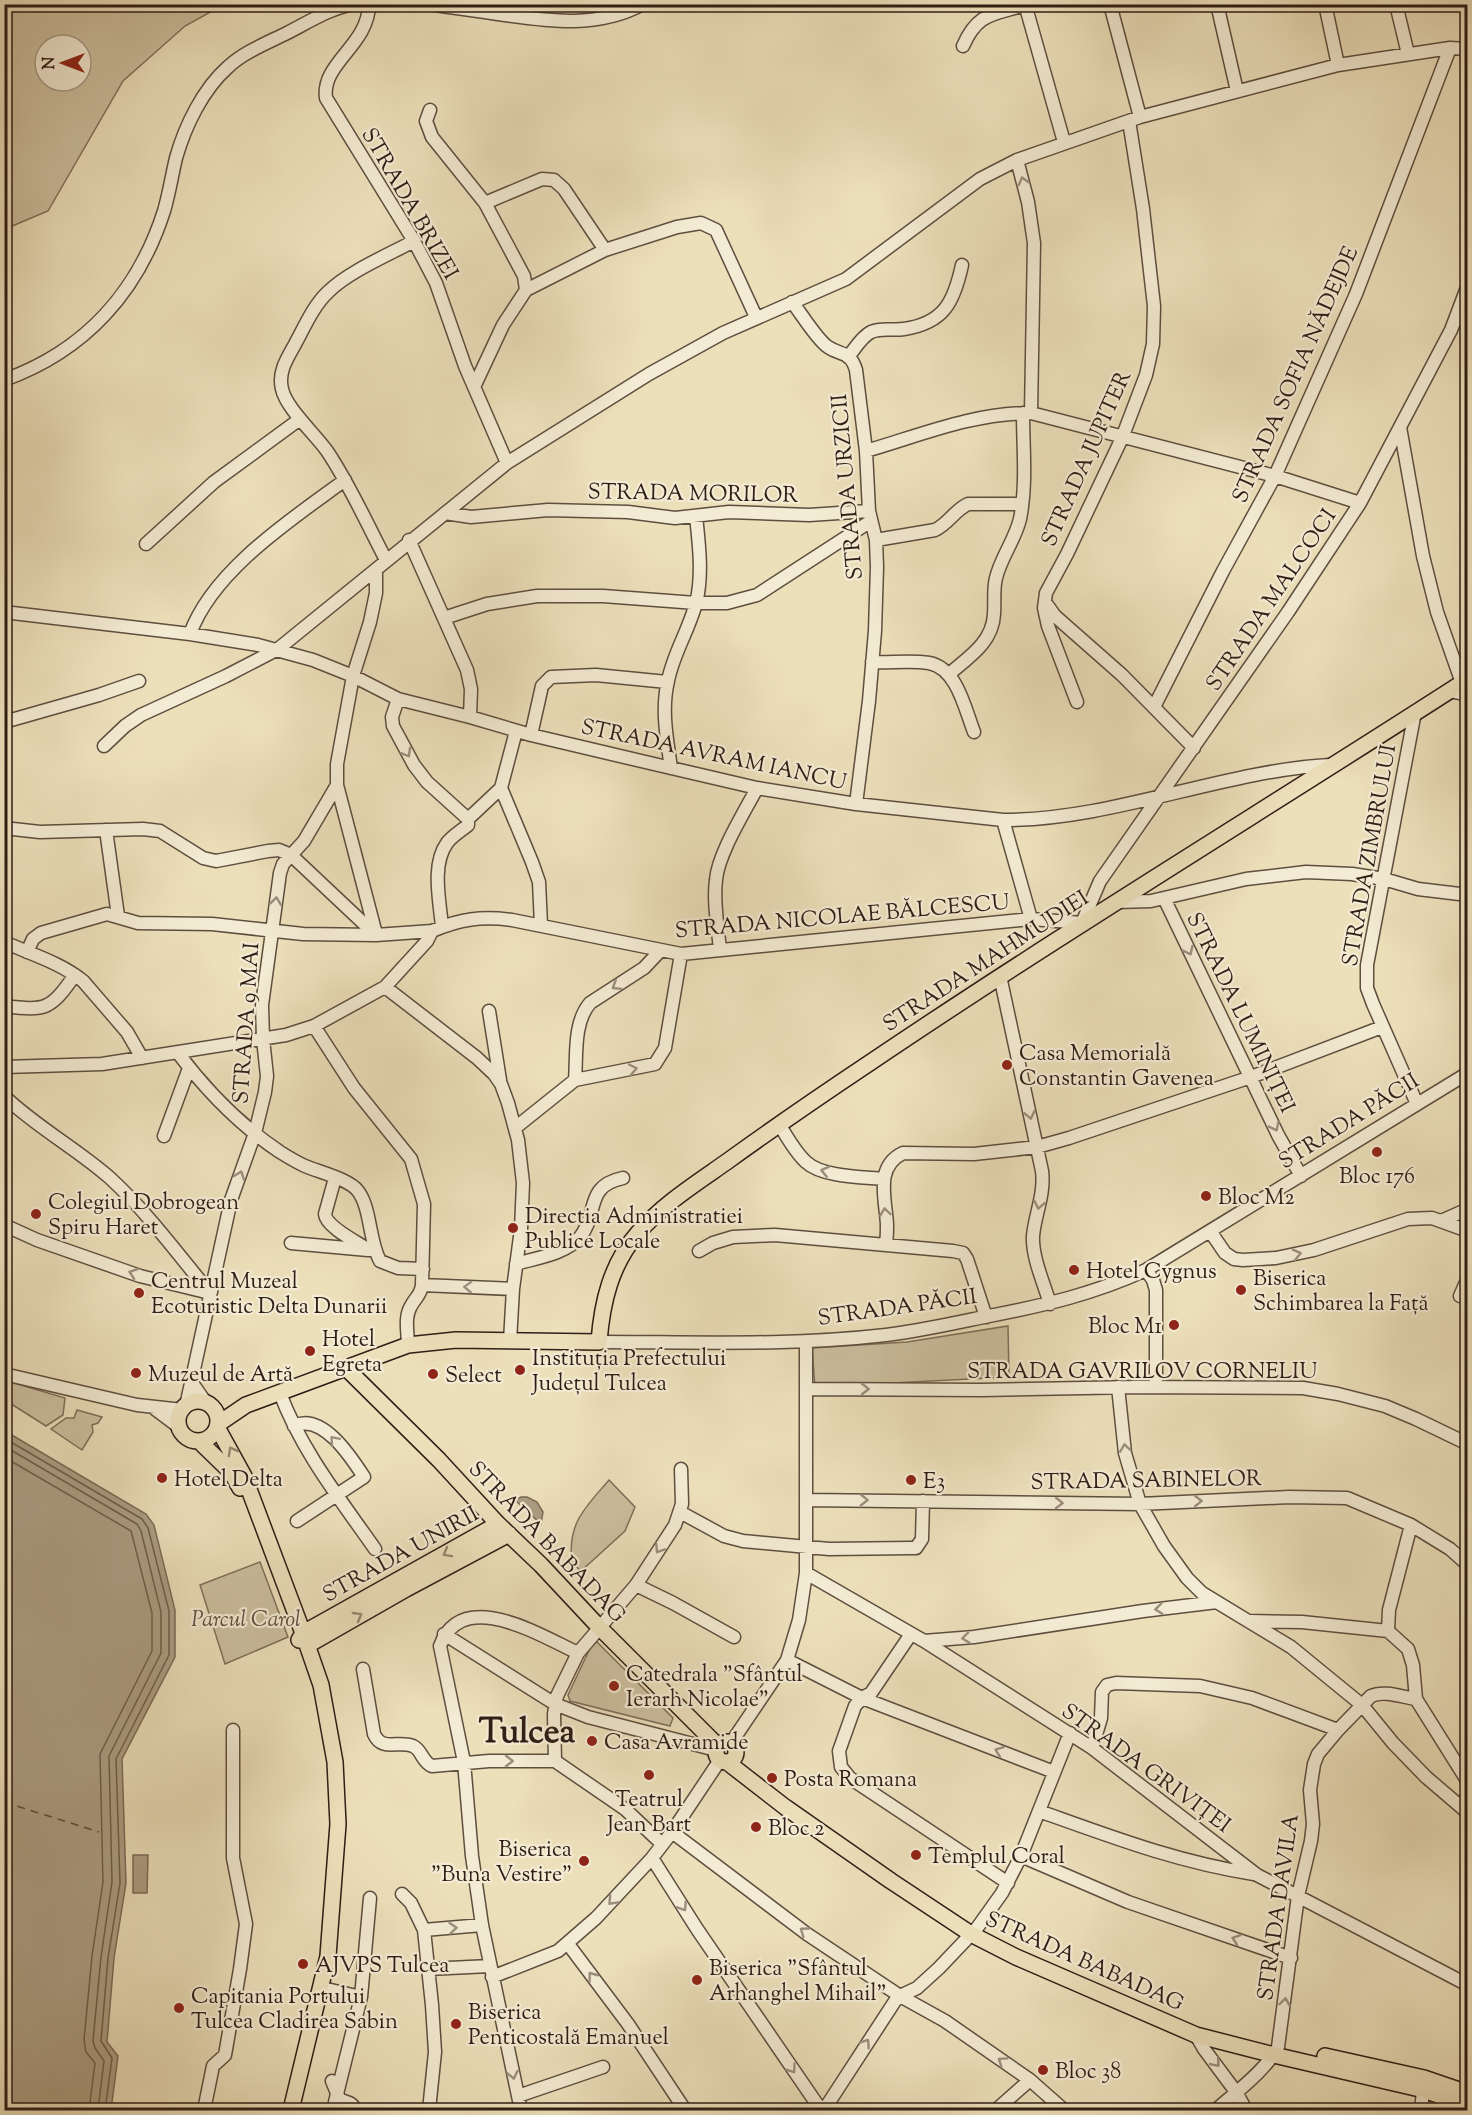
<svg xmlns="http://www.w3.org/2000/svg" width="1472" height="2115" viewBox="0 0 1472 2115" font-family="'Sorts Mill Goudy',serif">
<rect width="100%" height="100%" fill="#ece0bb"/>
<filter id="stains"><feTurbulence type="fractalNoise" baseFrequency=".00333" numOctaves="4"/><feColorMatrix values="0 0 0 0 .2 0 0 0 0 .09 0 0 0 0 .02 0 0 0 .5 -.17"/></filter>
<radialGradient id="worn" r=".72"><stop offset=".6" stop-color="#630" stop-opacity="0"/><stop offset="1" stop-color="#630" stop-opacity=".3"/></radialGradient>
<!-- green -->
<path fill="#ccbf9f" stroke="#7e6e5a" stroke-width="1.5" fill-rule="evenodd" d="M5,4L223,5L185,26L123,81L48,211L5,229ZM45,45H81V81H45Z
M1008,1326L1009,1377L815,1387L812,1348L907,1342Z
M4,1380L65,1398L63,1415L46,1426L5,1400Z
M77,1410L102,1417L98,1423L92,1425L93,1432L82,1450L51,1429L66,1418H74Z
M609,1480L635,1507L625,1531L581,1571L572,1563C567,1523 585,1508 609,1480Z
M260,1562L288,1637L225,1664L200,1585Z
M597,1642L673,1718L670,1726L570,1701L568,1695L592,1644Z"/>
<!-- water -->
<path fill="#ac9e83" stroke="#7a6a57" stroke-width="1.5" d="M5,1431L146,1514L154,1525L175,1610V1657L122,1759L126,1883L114,1958L107,2042L118,2056L111,2110H5Z
M521,1497H527L537,1502L543,1512L541,1524L515,1500Z
M133,1855H148L147,1893H133Z"/>
<g fill="none" stroke-linecap="round" stroke-linejoin="round">
<!-- shore -->
<path stroke="#6e5e4c" stroke-width="1.5" d="M4,1438L142,1519L148,1528L169,1611V1655L116,1759L120,1883L108,1958L101,2041L112,2058L105,2110
M4,1446L137,1524L141,1531L161,1612V1653L109,1756L112,1882L101,1957L93,2041L95,2048L104,2061L98,2110
M4,1457L131,1531L152,1613V1651L100,1754L103,1882L92,1956L84,2040L86,2052L95,2063L89,2110"/>
<!-- ferry -->
<path stroke="#5b4a3c" stroke-width="1.5" stroke-dasharray="8 6" stroke-linecap="butt" d="M4,1802L99,1832"/>
<defs>
<path id="minor" d="M369,4C369,45 321,63 326,98L414,241L436,283L465,366L507,463
M429,4C452,8 475,10 498,14C548,21 597,29 643,4
M1025,4L1064,142
M1110,4L1140,117
M1217,4L1237,91
M1325,4L1338,65
M1396,4L1408,54
M963,46C978,12 993,15 1025,5
M430,110L426,121L432,137L485,203L524,276L526,290L503,325L474,387
M1017,160L1028,202L1034,243L1031,413
M485,203L542,179L554,180L564,189L605,250
M526,290L605,250L677,227L701,223L716,230L756,317
M792,302C801,313 817,340 828,347C841,356 850,350 856,370L866,451L869,511L876,540L877,567L875,631L869,701L856,804
M848,357C855,349 861,337 871,332C882,327 893,331 904,329C944,323 954,302 962,265
M4,380C85,351 138,292 164,211C169,194 172,175 176,158C185,126 203,89 228,67C244,52 267,43 287,33C307,23 330,8 353,4
M1400,427L1423,556L1437,612L1462,683
M866,451C921,435 973,413 1031,413L1275,476L1360,503
M445,513L471,517L548,510L628,512L675,518L729,512L809,515L869,511
M409,540L467,670L471,689L470,717
M876,540L935,530C948,524 955,510 968,504H1022
M146,544L214,482L300,419
M386,560C367,524 350,485 327,451C315,434 286,408 282,389C278,373 286,360 294,346C304,328 313,306 328,292C348,272 388,255 414,241
M376,570V593L370,622L353,676L337,764V785L376,934
M1045,602L1055,616L1122,675L1194,748
M4,612L190,634L258,645L313,660L353,676L398,699L470,717L531,735L671,768L757,788L856,804L1003,820C1115,820 1220,771 1330,765
M444,618L487,604L537,596H603L696,603H727L757,595L871,521
M190,634C213,570 292,519 345,480
M872,662C890,663 911,660 929,663C957,668 965,709 974,732
M949,674C969,657 993,642 994,614C995,602 993,590 996,578C1001,557 1015,540 1020,519C1027,485 1023,448 1023,413
M1450,691L1468,695
M398,699L392,717L393,726L414,765L427,782L468,819
M1077,702L1048,626L1044,608L1046,593L1067,554L1122,438L1146,375L1153,344L1154,306L1143,209L1129,121
M1154,707L1223,571L1275,476L1356,294L1450,48
M1415,712L1367,965V988L1373,1004L1417,1104
M4,722L99,695L139,681
M531,735L542,686L551,677L596,675L667,682
M104,746L125,726L141,715L226,676L278,649L507,463L649,374L723,333L846,279L980,179L1017,160L1140,117L1338,65L1450,48L1468,49
M671,768C667,739 661,710 668,681C673,654 689,630 696,603C703,576 699,544 696,516
M501,788L532,862L539,882L541,925
M1003,820L1031,919
M4,828L40,832L143,829L160,831L203,858L216,861L268,851L279,850L291,855L376,935
M106,830L118,916
M1164,898L1278,1135L1301,1176
M1117,902L1151,901L1246,879L1306,872L1352,874L1384,879L1418,889L1468,895
M442,927C440,902 431,865 447,843C452,836 461,831 468,825V819L501,788L516,731
M4,942C31,954 61,963 83,981L127,1032L142,1058
M720,950C718,927 713,903 716,880C718,854 744,813 757,788
M27,952L33,939L41,933L107,914L138,923L212,924L303,934L376,935L432,931
M1000,976L1042,1171C1045,1194 1035,1214 1033,1236C1032,1258 1044,1283 1050,1304
M385,987L477,1058L494,1074L501,1084L508,1103L518,1140L523,1183L521,1229L513,1289L510,1341
M4,1006C47,1011 50,1010 75,975
M489,1011L500,1080
M314,1026L354,1088L411,1159L424,1204L422,1285C421,1295 415,1298 411,1306C404,1317 408,1333 408,1345
M178,1053C206,1090 241,1126 280,1152C288,1157 296,1162 305,1166C319,1172 349,1179 358,1191C371,1208 369,1241 380,1261L398,1268L423,1269
M4,1067L102,1064L286,1035L314,1026L385,987L427,941L432,931C460,919 481,916 512,920L681,954L1031,919L1082,923L1100,881L1288,612L1360,503L1451,330L1468,285
M575,1080C577,1055 573,1023 590,1003L644,968L661,950
M4,1096C36,1127 76,1148 110,1178C147,1212 178,1254 210,1293
M779,1124C787,1137 795,1152 806,1162C822,1177 862,1177 883,1179
M515,1128L575,1080L655,1064L665,1048L681,954
M164,1136L189,1068
M335,1178L325,1214C326,1227 357,1242 369,1250H375
M1441,1221L1468,1209
M4,1225L37,1240L140,1276L210,1293
M1210,1231L1225,1253L1234,1259L1243,1260L1276,1258L1314,1250L1408,1219L1432,1218L1468,1231
M291,1243L368,1250
M886,1244C887,1237 887,1231 887,1225C886,1200 874,1167 903,1153L974,1154L1037,1147L1069,1138L1251,1077L1382,1027
M699,1251L713,1243L733,1237L775,1235L953,1251L963,1253L967,1259L986,1317
M516,1264C536,1258 566,1254 580,1237C599,1214 584,1186 623,1178
M1146,1270L1153,1280L1156,1290V1387
M422,1285L513,1289
M1460,1296L1468,1278
M599,1342C695,1342 790,1346 886,1335C920,1331 955,1323 989,1316C1046,1305 1093,1294 1146,1270L1468,1073
M4,1374L137,1405L183,1410
M190,1380L206,1403
M1118,1387L1125,1453L1140,1504L1164,1546L1187,1578L1202,1593L1291,1647L1362,1705L1393,1743L1426,1777L1468,1813
M806,1389L982,1390L1137,1387L1303,1388L1338,1394L1385,1406L1416,1419L1468,1444
M280,1393C301,1450 340,1499 375,1549
M186,1406L231,1200L255,1133L265,1092L267,1076L263,1039L262,1005L280,873L283,864L304,841L337,785
M155,1409L179,1427
M294,1426C322,1412 351,1457 364,1477L297,1521
M806,1500L1140,1504L1289,1497L1347,1498L1411,1525L1450,1549L1468,1565
M680,1512L724,1536L743,1541L829,1549L911,1548H916L922,1539L923,1501
M1411,1525L1389,1610L1388,1631L1408,1649L1413,1665L1416,1699L1468,1782
M806,1573L924,1641L1092,1748L1257,1875L1468,1985
M636,1585L673,1603L734,1637
M1250,1621L1302,1622L1388,1631
M444,1634L555,1704L588,1717L716,1750
M911,1634L871,1693L862,1698L855,1706L839,1751L841,1767L850,1778L1008,1883
M924,1641L974,1637L1143,1611L1217,1602
M787,1660L862,1698L1054,1772
M363,1669L374,1734C382,1752 398,1740 413,1746C422,1750 422,1762 432,1766L489,1761H555L625,1809L662,1844
M731,1743L787,1660L799,1620L806,1573V1342
M1092,1748L1101,1718L1102,1692L1107,1685L1116,1683L1200,1686L1252,1698L1338,1730
M555,1761L554,1714L557,1696L578,1653L636,1585L675,1525L682,1504L681,1469
M1460,1806L1468,1796
M1039,1811C1112,1837 1177,1862 1254,1874
M672,1832L807,1934L900,1996L945,2021L1030,2080L1064,2110
M1021,1856L1128,1902L1291,1958
M652,1858L697,1929L821,2110
M402,1894L411,1903L424,1930L432,2005L435,2052L429,2110
M424,1930L482,1925
M568,1944L628,2024L685,2110
M428,1969L490,1966
M492,1977L558,1951L596,1918L652,1858L672,1832L720,1760
M322,1988L361,1997
M1196,2035L1204,2049L1236,2092L1246,2110
M332,2081L339,2098C345,2104 352,2100 355,2110
M518,2096L603,2067
M335,2102L361,1997L370,1898
M204,2110L213,2066L225,2055L240,1969L246,1924L233,1858V1730
M521,2110L482,1925L472,1856L464,1762L440,1646C462,1586 541,1636 578,1653
M824,2110L895,2001L900,1996L917,1988L939,1968L977,1928L1002,1893L1021,1856L1070,1733
M996,2110L1030,2080
M1216,2110C1236,2092 1266,2070 1278,2047L1298,1896L1311,1841L1313,1824L1310,1790L1314,1764L1318,1754L1338,1730L1371,1696C1384,1690 1402,1697 1416,1699
M1421,2110L1424,2082"/>
<path id="major" d="M346,1368L439,1460L498,1524L541,1565L599,1627L718,1746
M178 1421a20 20 0 1 1 40 0a20 20 0 1 1-40 0Z
M218,1424L246,1405L408,1345L456,1340L599,1342C602,1302 611,1264 638,1233C662,1205 695,1184 725,1163C772,1129 820,1096 868,1064C1065,931 1268,808 1468,679
M217,1427L244,1476L303,1633L321,1685L335,1762L338,1824L328,1956L291,2110
M199,1441L231,1472L240,1488
M299,1640L303,1633L498,1524
M308,1645L406,1589L509,1534
M716 1752a10 10 0 1 1 20 0a10 10 0 1 1-20 0Z
M727,1762L785,1807L891,1881L971,1934L1016,1957L1196,2035L1274,2055L1424,2090L1468,2106
M1325,2056L1424,2078L1468,2093"/>
</defs>
<!-- minor casing -->
<use href="#minor" stroke="#5e4e3f" stroke-width="15"/>
<!-- major casing -->
<use href="#major" stroke="#2f1d16" stroke-width="18"/>
<!-- minor -->
<use href="#minor" stroke="#f3ebd3" stroke-width="12"/>
<!-- major -->
<use href="#major" stroke="#ece0bb" stroke-width="15"/>
</g>
<!-- one-way arrows -->
<defs><path id="oneway-chevron" d="M-2-3.5L2.5 0L-2 3.5" fill="none" stroke-width="1.6" stroke-linecap="round" stroke-linejoin="round" transform="scale(1.5)"/></defs>
<g stroke="#9b8e7e">
<use href="#oneway-chevron" transform="translate(1023 181) rotate(-105)"/>
<use href="#oneway-chevron" transform="translate(407 753) rotate(60)"/>
<use href="#oneway-chevron" transform="translate(276 901) rotate(-83)"/>
<use href="#oneway-chevron" transform="translate(1189 951) rotate(64)"/>
<use href="#oneway-chevron" transform="translate(616 986) rotate(148)"/>
<use href="#oneway-chevron" transform="translate(633 1069) rotate(-12)"/>
<use href="#oneway-chevron" transform="translate(1030 1115) rotate(78)"/>
<use href="#oneway-chevron" transform="translate(1275 1127) rotate(64)"/>
<use href="#oneway-chevron" transform="translate(825 1171) rotate(-167)"/>
<use href="#oneway-chevron" transform="translate(240 1175) rotate(-70)"/>
<use href="#oneway-chevron" transform="translate(1039 1205) rotate(101)"/>
<use href="#oneway-chevron" transform="translate(885 1212) rotate(-98)"/>
<use href="#oneway-chevron" transform="translate(1297 1254) rotate(-13)"/>
<use href="#oneway-chevron" transform="translate(133 1273) rotate(-161)"/>
<use href="#oneway-chevron" transform="translate(468 1287) rotate(-178)"/>
<use href="#oneway-chevron" transform="translate(865 1389)"/>
<use href="#oneway-chevron" transform="translate(334 1440) rotate(-131)"/>
<use href="#oneway-chevron" transform="translate(1125 1448) rotate(-98)"/>
<use href="#oneway-chevron" transform="translate(864 1500) rotate(1)"/>
<use href="#oneway-chevron" transform="translate(1198 1501) rotate(-1)"/>
<use href="#oneway-chevron" transform="translate(1059 1503) rotate(1)"/>
<use href="#oneway-chevron" transform="translate(659 1549) rotate(123)"/>
<use href="#oneway-chevron" transform="translate(1159 1609) rotate(174)"/>
<use href="#oneway-chevron" transform="translate(966 1638) rotate(173)"/>
<use href="#oneway-chevron" transform="translate(999 1751) rotate(-160)"/>
<use href="#oneway-chevron" transform="translate(509 1761)"/>
<use href="#oneway-chevron" transform="translate(612 1901) rotate(133)"/>
<use href="#oneway-chevron" transform="translate(683 1907) rotate(57)"/>
<use href="#oneway-chevron" transform="translate(453 1928) rotate(-5)"/>
<use href="#oneway-chevron" transform="translate(804 1931) rotate(-144)"/>
<use href="#oneway-chevron" transform="translate(1236 1939) rotate(-161)"/>
<use href="#oneway-chevron" transform="translate(592 1976) rotate(-127)"/>
<use href="#oneway-chevron" transform="translate(1285 2002) rotate(-82)"/>
<use href="#oneway-chevron" transform="translate(866 2043) rotate(-56)"/>
<use href="#oneway-chevron" transform="translate(1002 2061) rotate(-145)"/>
<use href="#oneway-chevron" transform="translate(1216 2063) rotate(50)"/>
<use href="#oneway-chevron" transform="translate(792 2069) rotate(55)"/>
<use href="#oneway-chevron" transform="translate(513 2075) rotate(78)"/>
</g>
<g stroke="#978871">
<use href="#oneway-chevron" transform="translate(232 1451) rotate(-119)"/>
<use href="#oneway-chevron" transform="translate(447 1553) rotate(151)"/>
<use href="#oneway-chevron" transform="translate(358 1616) rotate(-30)"/>
</g>
<!-- markers -->
<g fill="#8f2418" stroke="#f3ebd3" stroke-width="2">
<circle cx="1007" cy="1065" r="6"/>
<circle cx="1377" cy="1152" r="6"/>
<circle cx="1206" cy="1196" r="6"/>
<circle cx="36" cy="1214" r="6"/>
<circle cx="513" cy="1228" r="6"/>
<circle cx="1074" cy="1270" r="6"/>
<circle cx="1241" cy="1290" r="6"/>
<circle cx="139" cy="1293" r="6"/>
<circle cx="1174" cy="1325" r="6"/>
<circle cx="310" cy="1351" r="6"/>
<circle cx="520" cy="1370" r="6"/>
<circle cx="136" cy="1373" r="6"/>
<circle cx="433" cy="1374" r="6"/>
<circle cx="162" cy="1478" r="6"/>
<circle cx="911" cy="1480" r="6"/>
<circle cx="614" cy="1686" r="6"/>
<circle cx="592" cy="1741" r="6"/>
<circle cx="649" cy="1775" r="6"/>
<circle cx="772" cy="1778" r="6"/>
<circle cx="756" cy="1827" r="6"/>
<circle cx="916" cy="1855" r="6"/>
<circle cx="584" cy="1861" r="6"/>
<circle cx="303" cy="1964" r="6"/>
<circle cx="697" cy="1980" r="6"/>
<circle cx="179" cy="2008" r="6"/>
<circle cx="456" cy="2024" r="6"/>
<circle cx="1043" cy="2070" r="6"/>
</g>
<g text-anchor="middle" stroke-width="4.5" stroke-linejoin="round" paint-order="stroke">
<!-- street labels -->
<g font-size="22" fill="#2f1d16" stroke="#f3ebd3">
<text transform="translate(411 203) rotate(60)" y="8">STRADA BRIZEI</text>
<text transform="translate(1294 374) rotate(-66)" y="8">STRADA SOFIA NĂDEJDE</text>
<text transform="translate(1085 458) rotate(-66)" y="8">STRADA JUPITER</text>
<text transform="translate(846 487) rotate(-95)" y="8">STRADA URZICII</text>
<text transform="translate(693 492) rotate(1)" y="8">STRADA MORILOR</text>
<text transform="translate(1270 599) rotate(-56)" y="8">STRADA MALCOCI</text>
<text transform="translate(714 753) rotate(12)" y="8">STRADA AVRAM IANCU</text>
<text transform="translate(1368 855) rotate(-80)" y="8">STRADA ZIMBRULUI</text>
<text transform="translate(842 915) rotate(-5)" y="8">STRADA NICOLAE BĂLCESCU</text>
<text transform="translate(985 960) rotate(-33)" y="8">STRADA MAHMUDIEI</text>
<text transform="translate(1242 1012) rotate(64)" y="8">STRADA LUMINIȚEI</text>
<text transform="translate(245 1023) rotate(-86)" y="8">STRADA 9 MAI</text>
<text transform="translate(1348 1120) rotate(-32)" y="8">STRADA PĂCII</text>
<text transform="translate(897 1306) rotate(-8)" y="8">STRADA PĂCII</text>
<text x="1142" y="1378">STRADA GAVRILOV CORNELIU</text>
<text transform="translate(1146 1479) rotate(-1)" y="8">STRADA SABINELOR</text>
<text transform="translate(548 1541) rotate(46)" y="8">STRADA BABADAG</text>
<text transform="translate(400 1553) rotate(-29)" y="8">STRADA UNIRII</text>
<text transform="translate(1147 1767) rotate(36)" y="8">STRADA GRIVIȚEI</text>
<text transform="translate(1277 1907) rotate(-82)" y="8">STRADA DAVILA</text>
<text transform="translate(1085 1960) rotate(24)" y="8">STRADA BABADAG</text>
</g>
<!-- poi labels -->
<g font-size="22" fill="#2f1d16" stroke="#f3ebd3" text-anchor="start">
<text x="1019" y="1060">Casa Memorială<tspan x="1019" dy="25">Constantin Gavenea</tspan></text>
<text x="1377" y="1183" text-anchor="middle">Bloc 176</text>
<text x="1218" y="1204">Bloc M2</text>
<text x="48" y="1209">Colegiul Dobrogean<tspan x="48" dy="25">Spiru Haret</tspan></text>
<text x="525" y="1223">Directia Administratiei<tspan x="525" dy="25">Publice Locale</tspan></text>
<text x="1086" y="1278">Hotel Cygnus</text>
<text x="1253" y="1285">Biserica<tspan x="1253" dy="25">Schimbarea la Față</tspan></text>
<text x="151" y="1288">Centrul Muzeal<tspan x="151" dy="25">Ecoturistic Delta Dunarii</tspan></text>
<text x="1162" y="1333" text-anchor="end">Bloc M1</text>
<text x="322" y="1346">Hotel<tspan x="322" dy="25">Egreta</tspan></text>
<text x="532" y="1365">Instituția Prefectului<tspan x="532" dy="25">Județul Tulcea</tspan></text>
<text x="148" y="1381">Muzeul de Artă</text>
<text x="445" y="1382">Select</text>
<text x="174" y="1486">Hotel Delta</text>
<text x="923" y="1488">E3</text>
<text x="626" y="1681">Catedrala "Sfântul<tspan x="626" dy="25">Ierarh Nicolae"</tspan></text>
<text x="604" y="1749">Casa Avramide</text>
<text x="784" y="1786">Posta Romana</text>
<text x="649" y="1806" text-anchor="middle">Teatrul<tspan x="649" dy="25">Jean Bart</tspan></text>
<text x="768" y="1835">Bloc 2</text>
<text x="572" y="1856" text-anchor="end">Biserica<tspan x="572" dy="25">"Buna Vestire"</tspan></text>
<text x="928" y="1863">Templul Coral</text>
<text x="315" y="1972">AJVPS Tulcea</text>
<text x="709" y="1975">Biserica "Sfântul<tspan x="709" dy="25">Arhanghel Mihail"</tspan></text>
<text x="191" y="2003">Capitania Portului<tspan x="191" dy="25">Tulcea Cladirea Sabin</tspan></text>
<text x="468" y="2019">Biserica<tspan x="468" dy="25">Penticostală Emanuel</tspan></text>
<text x="1055" y="2078">Bloc 38</text>
</g>
<!-- park labels -->
<g font-size="22" font-style="italic" fill="#5e4e3f" stroke="#f3ebd3">
<text x="246" y="1626">Parcul Carol</text>
</g>
<!-- town labels -->
<g font-size="34" font-weight="bold" fill="#2f1d16" stroke="#f3ebd3">
<text x="527" y="1742">Tulcea</text>
</g>
</g>
<!-- margin -->
<rect width="1472" height="2115" fill="none" stroke="#ece0bb" stroke-width="24"/>
<rect x="6" y="6" width="1460" height="2103" fill="none" stroke="#2f1d16" stroke-width="3"/>
<rect x="12" y="12" width="1448" height="2091" fill="none" stroke="#2f1d16" stroke-width="1.5"/>
<!-- north arrow -->
<g transform="translate(63 63) rotate(270)"><circle r="28" fill="#f3ebd3" stroke="#a59987" stroke-width="1.5"/>
<path d="M0-4.5L10 22L0 15L-10 22Z" fill="#8f2418"/>
<text y="-9" font-size="16" font-weight="bold" text-anchor="middle" fill="#2f1d16">N</text>
</g>
<rect width="100%" height="100%" filter="url(#stains)"/>
<rect width="100%" height="100%" fill="url(#worn)"/>
</svg>
